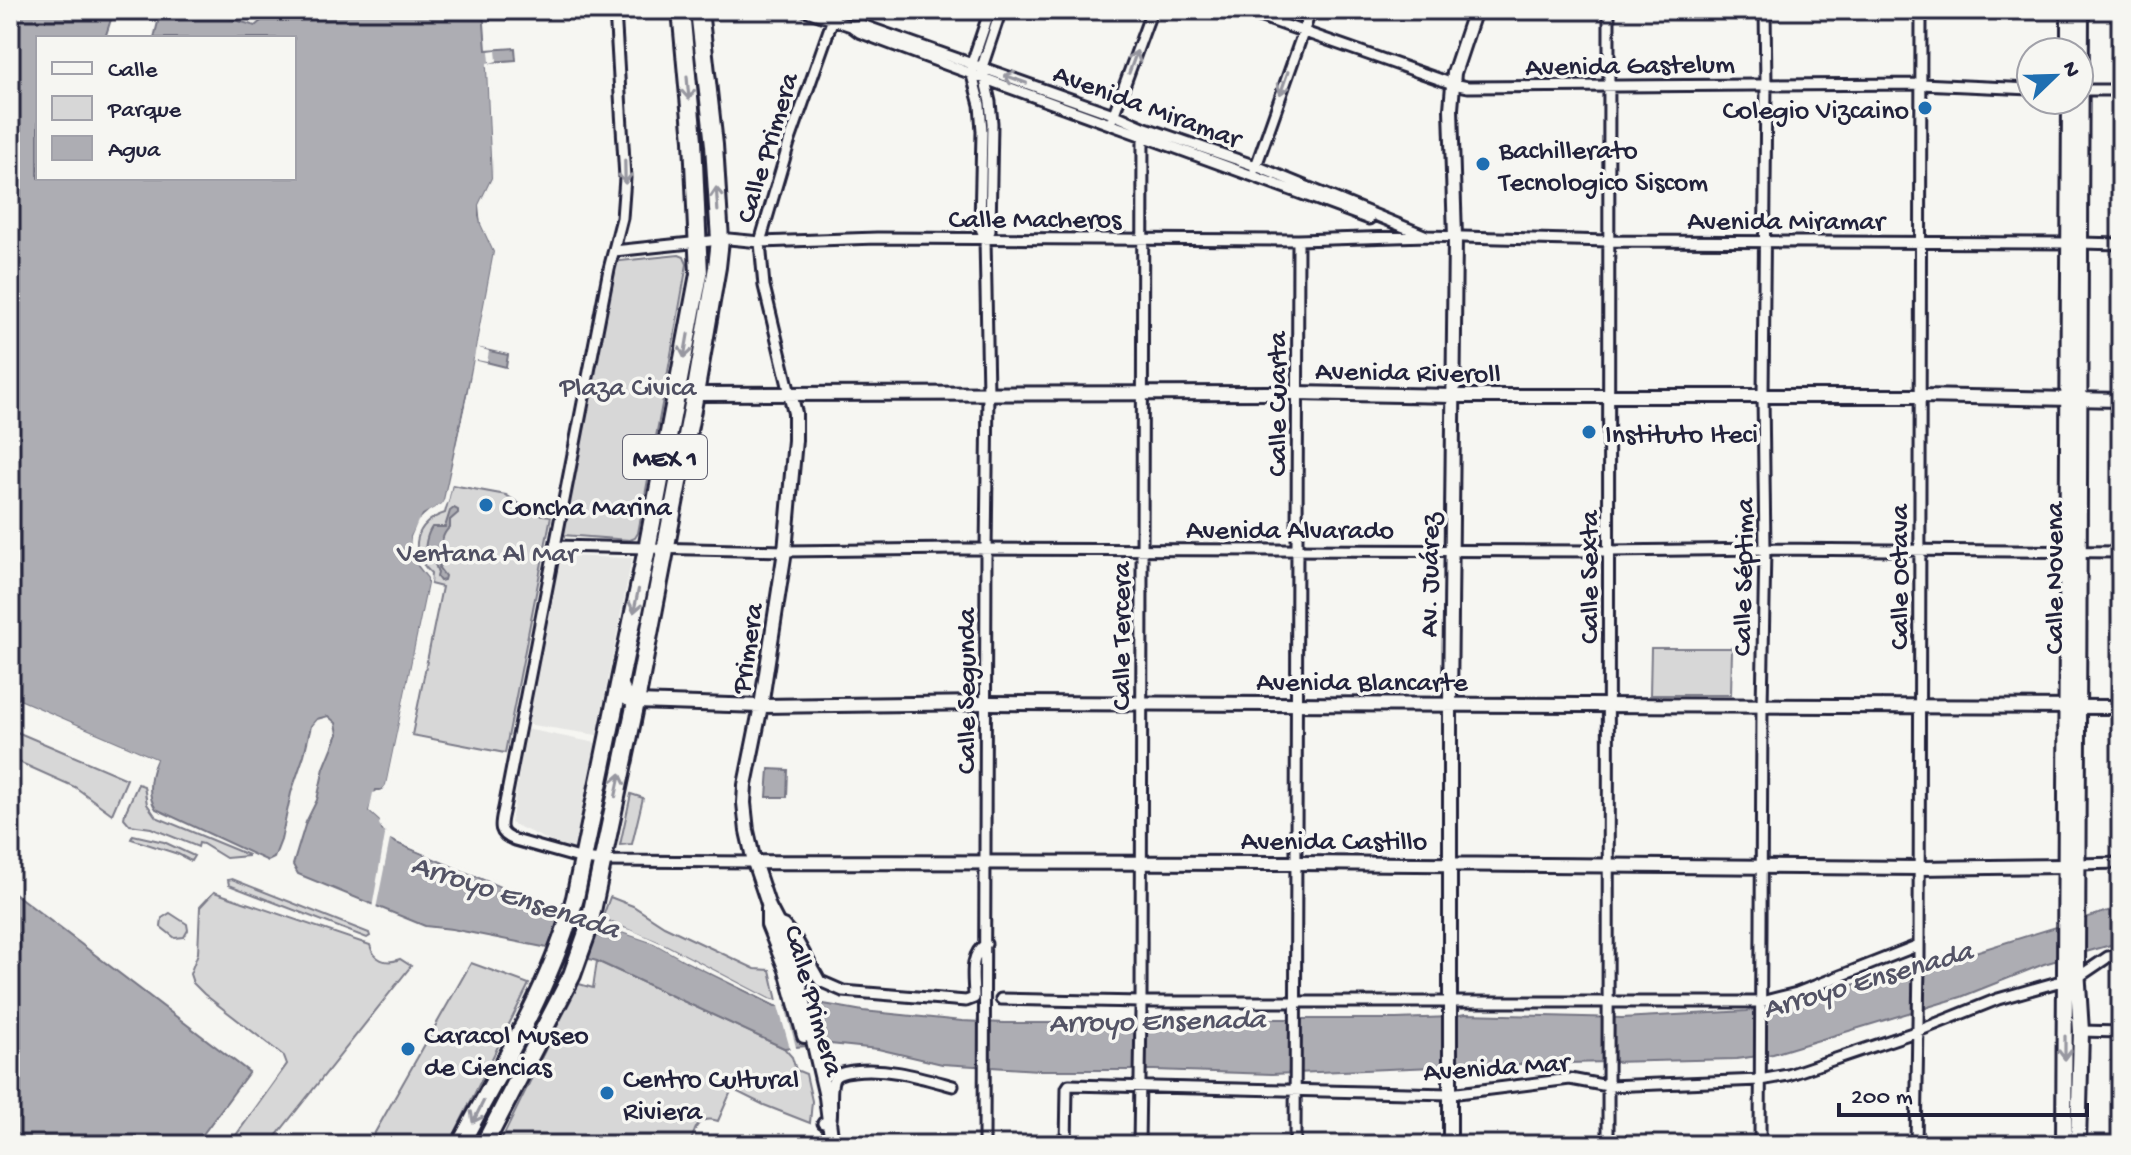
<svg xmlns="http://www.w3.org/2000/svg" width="2131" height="1155" viewBox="0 0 2131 1155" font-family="'Gochi Hand',sans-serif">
<rect width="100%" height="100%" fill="#f6f6f2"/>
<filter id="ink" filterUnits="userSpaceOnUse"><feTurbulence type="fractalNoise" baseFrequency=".0125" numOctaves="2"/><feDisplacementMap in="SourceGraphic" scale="16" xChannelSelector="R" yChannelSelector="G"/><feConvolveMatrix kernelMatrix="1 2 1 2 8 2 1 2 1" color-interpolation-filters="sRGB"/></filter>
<g filter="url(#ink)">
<!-- built -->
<path fill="#e6e6e4" d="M559,556L632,558L597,735L526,724Z
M526,729L596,743L578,854L511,823Z"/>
<!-- green -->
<path fill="#d7d7d7" stroke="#7c7c89" stroke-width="2" d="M679,255L684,257L687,264L666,383L638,533L635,538L630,540L563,535L612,266L620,261Z
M452,485L506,495L535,514L551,516L505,753L412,735L442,587L430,584L431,573C407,551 415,522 445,513Z
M1651,648H1732L1731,695H1650Z
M10,729L127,779L112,814L75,787L10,758Z
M138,784L144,786L147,804L156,817L248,855V856L226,858L203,844L199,843L198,847L151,828L130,825L124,818L125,813Z
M631,794L643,798L632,844L620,845Z
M133,835L164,842L194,856L191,861L178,854L131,839Z
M232,879L369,933L370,936L367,938L229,885L228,880Z
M214,892L370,945C374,960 386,965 400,959L411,966L269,1145H229L287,1064L284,1056L204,994L193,983L190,974L198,953L200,907Z
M610,897L633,906L664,926L755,969L770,970L777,1001L769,999L665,945L602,919Z
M170,913L187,924L188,930L184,937L175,938L161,927L162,918Z
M597,961L784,1048L792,1057L796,1070L806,1074L812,1101L810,1123L764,1105L732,1089L718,1121C697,1115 695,1128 690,1145H499L552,1036L579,984L593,988Z
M471,963L529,984L449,1145H388L373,1136Z"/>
<!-- water -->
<path fill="#adadb3" stroke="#757583" stroke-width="2" d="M10,10H114L105,38H38V178H294V38H154L161,10H202L255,26L262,20L265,10H483L486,50L515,48L516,60L490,62L487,68L492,178L479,205V216L481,224L494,252L476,348L508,355L506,367L474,359L444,500L443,504L423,515L411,537L418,566L428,578V584L386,786L382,790H376L369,811L380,821L382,830L394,842L554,909L654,943L686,961L775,1006L824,1004L863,1011L962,1021L1004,1023H1108L1154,1019H1396L1451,1017L1465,1014L1622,1018L1747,1011L1933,965L2121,907V942L2044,964L1961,997L1773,1054L1736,1059L1480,1065L1272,1074L1154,1070H1038L942,1064L878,1049L830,1044L784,1048L597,961L543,947L452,929L425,926L298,874L293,865L306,822L317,800L324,768L338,734L336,723L328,716L317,719L311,726L304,755L291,793L281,840L274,858L268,861L156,809C146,795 151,773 156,759L10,696Z
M454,508L458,510V513L450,520V527C437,538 443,555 439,568L445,576L444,580L440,581L437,577L438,573L435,564L437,558L426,555C424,547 427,534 432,527H445L450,511Z
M769,769L788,770L787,797H767Z
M10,890L249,1072L195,1145H10Z"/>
<!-- pier -->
<path fill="#f6f6f2" d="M496,50L497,61L490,63L493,179L483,200L481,214L487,233L497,245L479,348L489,351L487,362L477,360L469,404L448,502L445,507L431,514L421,523L415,538V551L418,559L431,578L390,786L384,793L377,795L374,810L383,819L385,832L396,838L555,906L636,932L665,945L769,999L784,1002L797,1051L791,1052L778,1006L686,961L654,943L554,909L390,839L376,909L372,908L385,835L379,824L380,821L369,811L373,793L382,790L386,785L428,584V578L414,560L411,551V537L418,521L429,511L442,504L444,500L465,406L494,252L481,224L479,205L492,178L487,68V63L490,62L489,51Z
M10,696L156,759L147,780L146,773L151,761L10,701Z"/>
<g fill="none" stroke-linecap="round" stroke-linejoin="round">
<defs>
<path id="street" d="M615,10L625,178L622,218L609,269L505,803C502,821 494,833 515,840L583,859L602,861L754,862
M804,10L851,26L859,32C1028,96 1199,155 1369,219
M1242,10L1453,84L1468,87L1921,84L2031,89
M851,26L862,25L1113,114L1143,127L1256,166L1424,235
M2079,90H2121
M1112,119L1152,10
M1255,169L1311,10
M985,238L990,231L992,123L990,102L982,67L1001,10
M2080,243L2121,244
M614,251L729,239L760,242L877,238L1298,240L1427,236L1609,241L2068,243
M790,394L764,286L760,242L789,143L836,10
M555,546L785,551L958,549L1609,551L1765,549L2121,552
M2077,864L2121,863
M779,923L784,925L797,940L820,981L843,991L966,1001L974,998C974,979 968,955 986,944
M2077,978L2108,957L2121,955
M1001,999L1141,1002H1761L1797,993L1919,945
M2081,1031L2121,1032
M823,1123L831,1120C833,1110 829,1084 835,1077C840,1072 847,1072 853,1071C889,1067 920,1077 953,1086
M984,1145L986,550L988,393L985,238L980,226L982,131L980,105L972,75V63L990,10
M1066,1145L1067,1088L1069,1085L1450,1094L1570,1079L1608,1086L1760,1080L1788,1075L1918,1031L1998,999L2065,980
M1139,1145L1141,1010L1143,127
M1295,1145L1298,240
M1608,1145L1609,10
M1760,1145L1762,706L1765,549L1763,395L1766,84L1765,10
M1916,1145L1919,964L1921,10"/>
<path id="secondary" d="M695,394L1296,393L1453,396H1920L2121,400
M790,394L795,413V440L785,551L761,706L745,785L744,803L747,831L754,862L769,907L781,930L800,984L826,1097L832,1145
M621,682L627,699L636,702L761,706L986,703L2121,707
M754,862L1296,863L1919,868L2066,866
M768,908V925L786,970L804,1036
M1450,1145V705L1455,237L1451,109L1454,73L1475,10"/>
<path id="primary" d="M2069,10V52
M2064,1145L2070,100
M2078,1145L2081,1031L2077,969L2081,10"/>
<path id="highway" d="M460,1145C502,1065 551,986 575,898L647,549L699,274L693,140L681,10
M484,1145L572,975L588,930L636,702L695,394L717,267L720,240L714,145L699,10"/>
</defs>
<!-- street casing -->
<use href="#street" stroke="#22223b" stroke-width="15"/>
<!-- secondary casing -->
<use href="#secondary" stroke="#22223b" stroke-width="18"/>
<!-- primary casing -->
<use href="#primary" stroke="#22223b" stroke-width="20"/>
<!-- highway casing -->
<use href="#highway" stroke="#22223b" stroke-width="22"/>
<!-- street -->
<use href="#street" stroke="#f6f6f2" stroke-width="9"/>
<!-- secondary -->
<use href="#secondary" stroke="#f6f6f2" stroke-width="12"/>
<!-- primary -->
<use href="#primary" stroke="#f6f6f2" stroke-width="14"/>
<!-- highway -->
<use href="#highway" stroke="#f6f6f2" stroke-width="16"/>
</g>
<!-- one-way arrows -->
<defs><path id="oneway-shaft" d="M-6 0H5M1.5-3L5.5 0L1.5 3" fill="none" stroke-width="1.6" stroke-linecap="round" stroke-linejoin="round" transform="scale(2)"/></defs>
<g stroke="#9797a0">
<use href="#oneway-shaft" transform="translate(1133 62) rotate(-70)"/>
<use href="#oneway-shaft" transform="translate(1015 79) rotate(-160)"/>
<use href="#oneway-shaft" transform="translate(1284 83) rotate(109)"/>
<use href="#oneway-shaft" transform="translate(688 88) rotate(85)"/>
<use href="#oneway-shaft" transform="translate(625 172) rotate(89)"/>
<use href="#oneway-shaft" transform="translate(717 199) rotate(-94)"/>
<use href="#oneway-shaft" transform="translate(686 346) rotate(100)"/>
<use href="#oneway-shaft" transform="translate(636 601) rotate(102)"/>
<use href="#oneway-shaft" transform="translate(618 785) rotate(-78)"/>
<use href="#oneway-shaft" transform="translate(2065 1048) rotate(90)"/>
<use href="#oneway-shaft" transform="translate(478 1112) rotate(117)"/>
</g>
</g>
<!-- markers -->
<g fill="#1f6fb2" stroke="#f6f6f2" stroke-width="3">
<circle cx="1925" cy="108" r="8"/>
<circle cx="1483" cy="164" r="8"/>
<circle cx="1589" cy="432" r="8"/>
<circle cx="486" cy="505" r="8"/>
<circle cx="408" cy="1049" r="8"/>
<circle cx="607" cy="1093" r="8"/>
</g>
<g text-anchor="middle" stroke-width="7" stroke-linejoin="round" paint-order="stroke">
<!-- shield labels -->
<rect fill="#f6f6f2" stroke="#626272" stroke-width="2" x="623" y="435" width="84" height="44" rx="6"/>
<g font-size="26" font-weight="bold" fill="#22223b">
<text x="665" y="466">MEX 1</text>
</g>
<!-- street labels -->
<g font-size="28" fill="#22223b" stroke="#f6f6f2">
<text transform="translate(1630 63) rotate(-1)" y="10">Avenida Gastelum</text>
<text transform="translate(1148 104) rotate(20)" y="10">Avenida Miramar</text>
<text transform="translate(765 147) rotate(-73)" y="10">Calle Primera</text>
<text x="1035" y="227">Calle Macheros</text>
<text x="1786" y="229">Avenida Miramar</text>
<text transform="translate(1408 370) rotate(1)" y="10">Avenida Riveroll</text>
<text transform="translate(1275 404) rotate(-90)" y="10">Calle Cuarta</text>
<text x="1290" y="538">Avenida Alvarado</text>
<text transform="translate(1427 575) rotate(-89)" y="10">Av. Juárez</text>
<text transform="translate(1587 577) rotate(-90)" y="10">Calle Sexta</text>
<text transform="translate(1741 577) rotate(-89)" y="10">Calle Séptima</text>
<text transform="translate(1897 577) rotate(-90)" y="10">Calle Octava</text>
<text transform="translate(2052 578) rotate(-90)" y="10">Calle Novena</text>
<text transform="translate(1119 636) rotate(-90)" y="10">Calle Tercera</text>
<text transform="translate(745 648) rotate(-81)" y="10">Primera</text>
<text x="1362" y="690">Avenida Blancarte</text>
<text transform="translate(964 691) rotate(-90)" y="10">Calle Segunda</text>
<text x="1334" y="849">Avenida Castillo</text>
<text transform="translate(816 1000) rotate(74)" y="10">Calle Primera</text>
<text transform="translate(1496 1065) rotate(-4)" y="10">Avenida Mar</text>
</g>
<!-- poi labels -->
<g font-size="28" fill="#22223b" stroke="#f6f6f2" text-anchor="start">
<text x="1909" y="118" text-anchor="end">Colegio Vizcaino</text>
<text x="1499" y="158">Bachillerato<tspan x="1499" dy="32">Tecnologico Siscom</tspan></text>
<text x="1605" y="442">Instituto Iteci</text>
<text x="502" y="515">Concha Marina</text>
<text x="424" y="1043">Caracol Museo<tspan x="424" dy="32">de Ciencias</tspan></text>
<text x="623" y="1087">Centro Cultural<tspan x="623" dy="32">Riviera</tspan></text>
</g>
<!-- park labels -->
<g font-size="28" fill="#4f4f62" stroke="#f6f6f2">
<text x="628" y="395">Plaza Civica</text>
<text x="487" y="561">Ventana Al Mar</text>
</g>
<!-- water labels -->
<g font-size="30" font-style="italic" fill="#535365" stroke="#f6f6f2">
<text transform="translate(516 895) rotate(18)" y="10">Arroyo Ensenada</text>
<text transform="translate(1867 978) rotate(-16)" y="10">Arroyo Ensenada</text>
<text transform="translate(1157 1019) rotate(-1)" y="10">Arroyo Ensenada</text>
</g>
</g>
<!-- margin -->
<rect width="2131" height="1155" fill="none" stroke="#f6f6f2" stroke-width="40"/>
<rect x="20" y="20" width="2091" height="1115" fill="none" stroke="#22223b" stroke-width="3" filter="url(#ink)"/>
<!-- legend -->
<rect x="36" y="36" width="260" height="144" fill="#f6f6f2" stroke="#a1a1a9" stroke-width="2"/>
<rect x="52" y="62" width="40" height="12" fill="#f6f6f2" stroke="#a1a1a9" stroke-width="2"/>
<text x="108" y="76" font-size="24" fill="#22223b">Calle</text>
<rect x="52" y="96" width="40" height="24" fill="#d7d7d7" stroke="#a1a1a9" stroke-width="2"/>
<text x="108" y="116" font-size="24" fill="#22223b">Parque</text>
<rect x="52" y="136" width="40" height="24" fill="#adadb3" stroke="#a1a1a9" stroke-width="2"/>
<text x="108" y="156" font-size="24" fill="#22223b">Agua</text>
<!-- north arrow -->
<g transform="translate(2055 76) rotate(67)"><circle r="38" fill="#f6f6f2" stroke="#a1a1a9" stroke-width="2"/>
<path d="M0-6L14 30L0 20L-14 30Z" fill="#1f6fb2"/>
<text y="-12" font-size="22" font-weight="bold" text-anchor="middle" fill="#22223b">N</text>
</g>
<!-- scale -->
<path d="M1839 1103v12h248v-12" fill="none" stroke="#22223b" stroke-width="4"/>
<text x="1851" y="1103" font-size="24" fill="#22223b" stroke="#f6f6f2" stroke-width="6" paint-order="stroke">200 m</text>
</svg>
